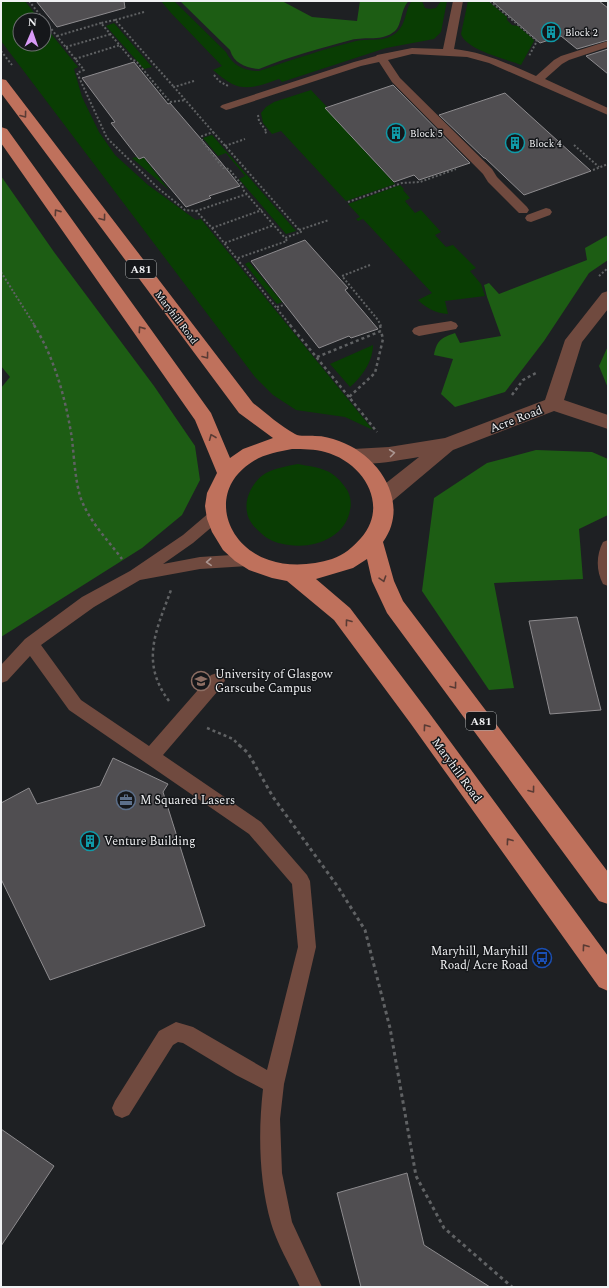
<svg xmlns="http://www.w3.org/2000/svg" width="609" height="1288" viewBox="0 0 609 1288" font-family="Spectral,serif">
<rect width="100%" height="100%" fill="#1e2023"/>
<!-- green -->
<path fill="#093d03" d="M1,1H25L40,20H20V44H44V25L78,67L74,69L82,97L99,132L115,155L148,185L196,220L201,219L373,430L345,417L296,410L273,395L255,377L1,41Z
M161,1H174L226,52C233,66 244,71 259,71C291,60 324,49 356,41C370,38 385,43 397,32C406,24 405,11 411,2L422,1L425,8L430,9L436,8L441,1H447L441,32L434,39L386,48L282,82L279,79C248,90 239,93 213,70L222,66L171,13Z
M468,1H488L507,17V20L512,25L518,26L533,39L534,41L521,65C506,59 466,50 461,34Z
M114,23L152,67L144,69L106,26Z
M311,90L327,107L325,108L395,184L346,201L281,131L272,134L263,123L261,113L266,107L274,102Z
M212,135L296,231L286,234L239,179L245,176L226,153L218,156L203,138Z
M136,157L139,159L144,158L169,190L132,158Z
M400,185L404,189L403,190L410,198L405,201L415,213L421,210L441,232L435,235L446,247L453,245L476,268L470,271L481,284L485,296L445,301L448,314C436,313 427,309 418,300L432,293L363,219L358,221L356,219L360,217L348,204Z
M249,262L282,302L277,304L245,264Z
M373,345C373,361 362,377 350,387L330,364Z
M298,464C308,466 318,467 327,471C334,474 341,481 345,487C350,493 352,502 350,510C346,537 314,549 289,545C280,544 269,541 262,534C255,528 248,521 247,512C244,497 254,480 266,473C276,468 287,466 298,464Z"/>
<!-- forest -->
<path fill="#1d5d14" d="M180,1H282L312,17L357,21L360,1H409C401,7 402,25 395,31C382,42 366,36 351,40C322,48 287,57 259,69C247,68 234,64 230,50Z
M1,176L54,252L154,386L195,446L200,480L182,515L142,548L1,637V388L10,377L1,366Z
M608,235V260L589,273L544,341L505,392L455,407L441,394L453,359L434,355C437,340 441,338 455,333L460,343L501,336L487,297L484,285L489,283L499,294L587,260L585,248Z
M608,346V388L599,366Z
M536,450L592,452L608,459V515L579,529L583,579L494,583L514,688L489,690L422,591L434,498L487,463Z"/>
<!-- building -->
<path fill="#504e51" stroke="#8d8b8e" d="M36,1H124L125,8L57,27Z
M492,1H599L608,8V40L577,49L561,36L540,43Z
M608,49V74L586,56Z
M134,62L168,104L170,103L220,161L240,186L209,196L211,198L186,207L144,157L139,159L111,123L115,122L82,78Z
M393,85L470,163L419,180L414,175L394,182L325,108Z
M505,93L591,171L524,195L485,158H484L439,115Z
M305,240L348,288L345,290L378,329L351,338L349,336L319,348L251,261Z
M577,617L601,710L550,714L529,621Z
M113,758L168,784L163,792L205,926L50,980L1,879V803L29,788L37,804L100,786Z
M1,1129L54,1166L1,1246Z
M407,1173L424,1245L490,1287H361L337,1193Z"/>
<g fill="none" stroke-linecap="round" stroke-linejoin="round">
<!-- path-far2 -->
<path stroke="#606264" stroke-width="2" stroke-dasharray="2 2" stroke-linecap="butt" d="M29,1L84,70L77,73L107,138L158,188L185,210L196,211L212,228L291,326
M490,1L537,41L529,56
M144,12L115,20L174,87
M115,20L101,23L132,60L136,61L170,102L185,100
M57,36L101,23
M66,47L111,34
M1,51L12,65
M75,59L120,45
M214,75L219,81L228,86
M194,81L174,87L213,132
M258,115L259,121L267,132L264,133
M213,132L301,232L285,238L244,191L242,185L229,169L223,168L202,141V136Z
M574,145L599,167
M225,146L245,139
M593,170L608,164
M348,202L402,183L420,182L456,169
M196,211L247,194
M212,228L262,210
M299,230L329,220
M225,243L274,225
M238,258L287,241L285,238
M370,265L342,276L378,320L381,326
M1,272L35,326
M599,276L608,268
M277,307L284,305"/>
<!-- path-far1 -->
<path stroke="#606264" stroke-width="2.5" stroke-dasharray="3 3" stroke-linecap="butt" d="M34,325C55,359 66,400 72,439C74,457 75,478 80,496C88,520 107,539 122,559
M290,325L349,397
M380,325L381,331
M317,357L381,331L383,339L375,373L349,397L377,432
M512,395L523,380L536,373
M169,701C140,662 156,631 171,590
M207,728L233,739L240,746"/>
<!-- path -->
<path stroke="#606264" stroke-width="3" stroke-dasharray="3.5 3.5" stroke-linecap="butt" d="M239,745L248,753L273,797L338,887L365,930L390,1028L416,1176L444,1228L512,1287"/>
<!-- lane -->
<path fill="#704a3f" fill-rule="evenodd" d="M453,1H463L454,49C483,52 509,64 536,76L554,60L561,56L608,41V47L569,60L562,64L545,79L608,108V115L489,63L467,57L412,54L388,60L400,78L492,169L497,177L527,207L529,210L527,213H519L488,182L483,174L392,82L379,62L361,66L230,109L226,110L220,107L222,105L354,62L376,56L377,55L412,48L443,49Z
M546,208L550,209L552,212L550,215L531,222L527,221L525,218L527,215Z
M451,321L456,323L458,326L456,329L419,336L414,334L412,331L414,328L419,326Z
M215,510L220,512L222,516L220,520L193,543L163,564L200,557L248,554L253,556L256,560L253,564L248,566L200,569L140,580L94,607L41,645L81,700L149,746L211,675L217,673L223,675L225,680L223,685L163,755L261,822L307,875L310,881L316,947L284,1084L280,1119L282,1173L292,1222L322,1287H300C291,1267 277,1244 271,1223C259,1180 258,1133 263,1089L236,1075L183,1043L178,1042L173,1045L129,1115L122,1118L115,1115L112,1108L115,1101L159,1031L176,1022L193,1027L267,1070L298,947L292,884L249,834L69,710L30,656L7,681L1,683V665L25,639L82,597L130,571L183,535L210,512Z
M608,540V586L603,584C596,571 596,555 603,542Z"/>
<!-- street -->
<path fill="#704a3f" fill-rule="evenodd" d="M608,291V309L582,342L564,400L608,415V429L554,411L453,450L390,503L383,505L376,503L373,497L376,491L419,457C398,460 366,468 346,461L343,456L346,451L353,449L389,447L445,438L545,400L565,340L602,293Z"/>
<!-- primary -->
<path fill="#bf715c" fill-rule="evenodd" d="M1,79L6,80L253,403C266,413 280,426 295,434C300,437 309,435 315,436C324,436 331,438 339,441C379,455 411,503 383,542L394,581L403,601L608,872V904L599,901L387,613L372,581L367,559L353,568L316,579L350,608L427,710L608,956V991L599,987L411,724L334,620L287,581L272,578L249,570L235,561L223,550L212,532L207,519L205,506L207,493L217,473L195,420L1,143V127L7,129L211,413L230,458L243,449L273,438L239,413L1,93ZM292,449C303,449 315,449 325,452C363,462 390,505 361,538C353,547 344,555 332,559C313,565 289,567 269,560C224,545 208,490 252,462C264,454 278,452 292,449Z"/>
</g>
<!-- one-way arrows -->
<defs><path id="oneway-chevron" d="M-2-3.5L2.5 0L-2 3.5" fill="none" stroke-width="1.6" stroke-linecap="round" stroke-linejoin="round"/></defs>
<g stroke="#593b34">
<use href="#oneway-chevron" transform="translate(24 115) rotate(53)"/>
<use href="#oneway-chevron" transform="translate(57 212) rotate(-125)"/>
<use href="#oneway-chevron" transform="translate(103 218) rotate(53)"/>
<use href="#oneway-chevron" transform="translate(141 329) rotate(-125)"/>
<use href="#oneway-chevron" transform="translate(206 356) rotate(53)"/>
<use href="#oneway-chevron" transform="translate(212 437) rotate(-112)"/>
<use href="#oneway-chevron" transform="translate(383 579) rotate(72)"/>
<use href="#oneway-chevron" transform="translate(348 622) rotate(-127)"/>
<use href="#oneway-chevron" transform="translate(454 686) rotate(53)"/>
<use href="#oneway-chevron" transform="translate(426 727) rotate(-126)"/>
<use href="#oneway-chevron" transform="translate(532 790) rotate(53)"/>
<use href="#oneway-chevron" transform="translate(509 841) rotate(-126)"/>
<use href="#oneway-chevron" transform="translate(585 947) rotate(-126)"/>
</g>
<g stroke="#aa9590">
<use href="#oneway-chevron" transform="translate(392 453) rotate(-7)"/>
<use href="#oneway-chevron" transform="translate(209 562) rotate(177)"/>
</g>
<!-- icons -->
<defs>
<symbol id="building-ring" viewBox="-11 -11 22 22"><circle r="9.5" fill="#15171a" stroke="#0f9aa8" stroke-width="1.5"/><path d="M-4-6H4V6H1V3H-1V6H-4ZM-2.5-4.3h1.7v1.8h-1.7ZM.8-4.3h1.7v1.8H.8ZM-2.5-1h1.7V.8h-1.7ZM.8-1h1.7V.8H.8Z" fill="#0f9aa8"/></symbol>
<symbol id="university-ring" viewBox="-11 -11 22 22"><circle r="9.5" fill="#15171a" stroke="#8d6e63" stroke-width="1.5"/><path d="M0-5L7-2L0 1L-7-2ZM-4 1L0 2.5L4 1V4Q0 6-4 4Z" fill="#8d6e63"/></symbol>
<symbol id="office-ring" viewBox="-11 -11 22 22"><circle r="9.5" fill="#15171a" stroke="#5c6f8a" stroke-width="1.5"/><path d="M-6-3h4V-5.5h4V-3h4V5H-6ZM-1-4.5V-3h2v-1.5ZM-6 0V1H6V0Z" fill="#5c6f8a"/></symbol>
<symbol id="bus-ring" viewBox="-11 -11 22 22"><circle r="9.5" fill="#15171a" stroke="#1a4fb4" stroke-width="1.5"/><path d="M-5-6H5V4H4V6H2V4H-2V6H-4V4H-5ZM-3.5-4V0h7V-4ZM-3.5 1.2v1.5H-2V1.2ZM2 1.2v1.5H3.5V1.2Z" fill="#1a4fb4"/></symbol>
</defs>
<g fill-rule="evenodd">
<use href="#building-ring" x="540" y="21" width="22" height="22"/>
<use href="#building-ring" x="385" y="122" width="22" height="22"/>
<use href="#building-ring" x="504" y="132" width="22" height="22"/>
<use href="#university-ring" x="190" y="670" width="22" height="22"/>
<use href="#office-ring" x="115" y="789" width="22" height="22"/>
<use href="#building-ring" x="79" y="830" width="22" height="22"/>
<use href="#bus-ring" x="531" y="947" width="22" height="22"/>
</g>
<g text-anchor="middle" stroke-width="3" stroke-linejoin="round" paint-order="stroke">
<!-- far-poi labels -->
<g font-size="10" fill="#f0f1f3" stroke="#15171a" text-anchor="start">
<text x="565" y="36">Block 2</text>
<text x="410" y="137">Block 5</text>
<text x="529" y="147">Block 4</text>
</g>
<!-- far-street labels -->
<g font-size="10" fill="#f0f1f3" stroke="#15171a">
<text transform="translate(177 317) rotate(53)" y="4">Maryhill Road</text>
</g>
<!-- shield labels -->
<g fill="#15171a" stroke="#aeb0b2" stroke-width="1">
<rect x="126" y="260" width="30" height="18" rx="3"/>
<rect x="466" y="712" width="30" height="18" rx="3"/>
</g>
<g font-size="11" font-weight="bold" fill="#f0f1f3">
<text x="141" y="273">A81</text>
<text x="481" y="725">A81</text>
</g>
<!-- street labels -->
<g font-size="12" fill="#f0f1f3" stroke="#15171a">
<text transform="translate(516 419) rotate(-21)" y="4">Acre Road</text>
<text transform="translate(457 770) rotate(54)" y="4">Maryhill Road</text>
</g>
<!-- poi labels -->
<g font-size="12" fill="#f0f1f3" stroke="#15171a" text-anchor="start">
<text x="215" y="678">University of Glasgow<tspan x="215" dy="14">Garscube Campus</tspan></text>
<text x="140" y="804">M Squared Lasers</text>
<text x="104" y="845">Venture Building</text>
<text x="528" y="955" text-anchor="end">Maryhill, Maryhill<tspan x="528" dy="14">Road/ Acre Road</tspan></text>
</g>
</g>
<!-- border -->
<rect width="609" height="1288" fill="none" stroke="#f0f1f3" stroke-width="4"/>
<!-- north arrow -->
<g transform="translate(32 32) rotate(2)"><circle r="19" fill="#15171a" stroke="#6d6e71"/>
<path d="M0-3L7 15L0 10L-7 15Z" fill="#d99af7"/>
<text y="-6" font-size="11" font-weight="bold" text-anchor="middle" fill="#f0f1f3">N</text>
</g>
</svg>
